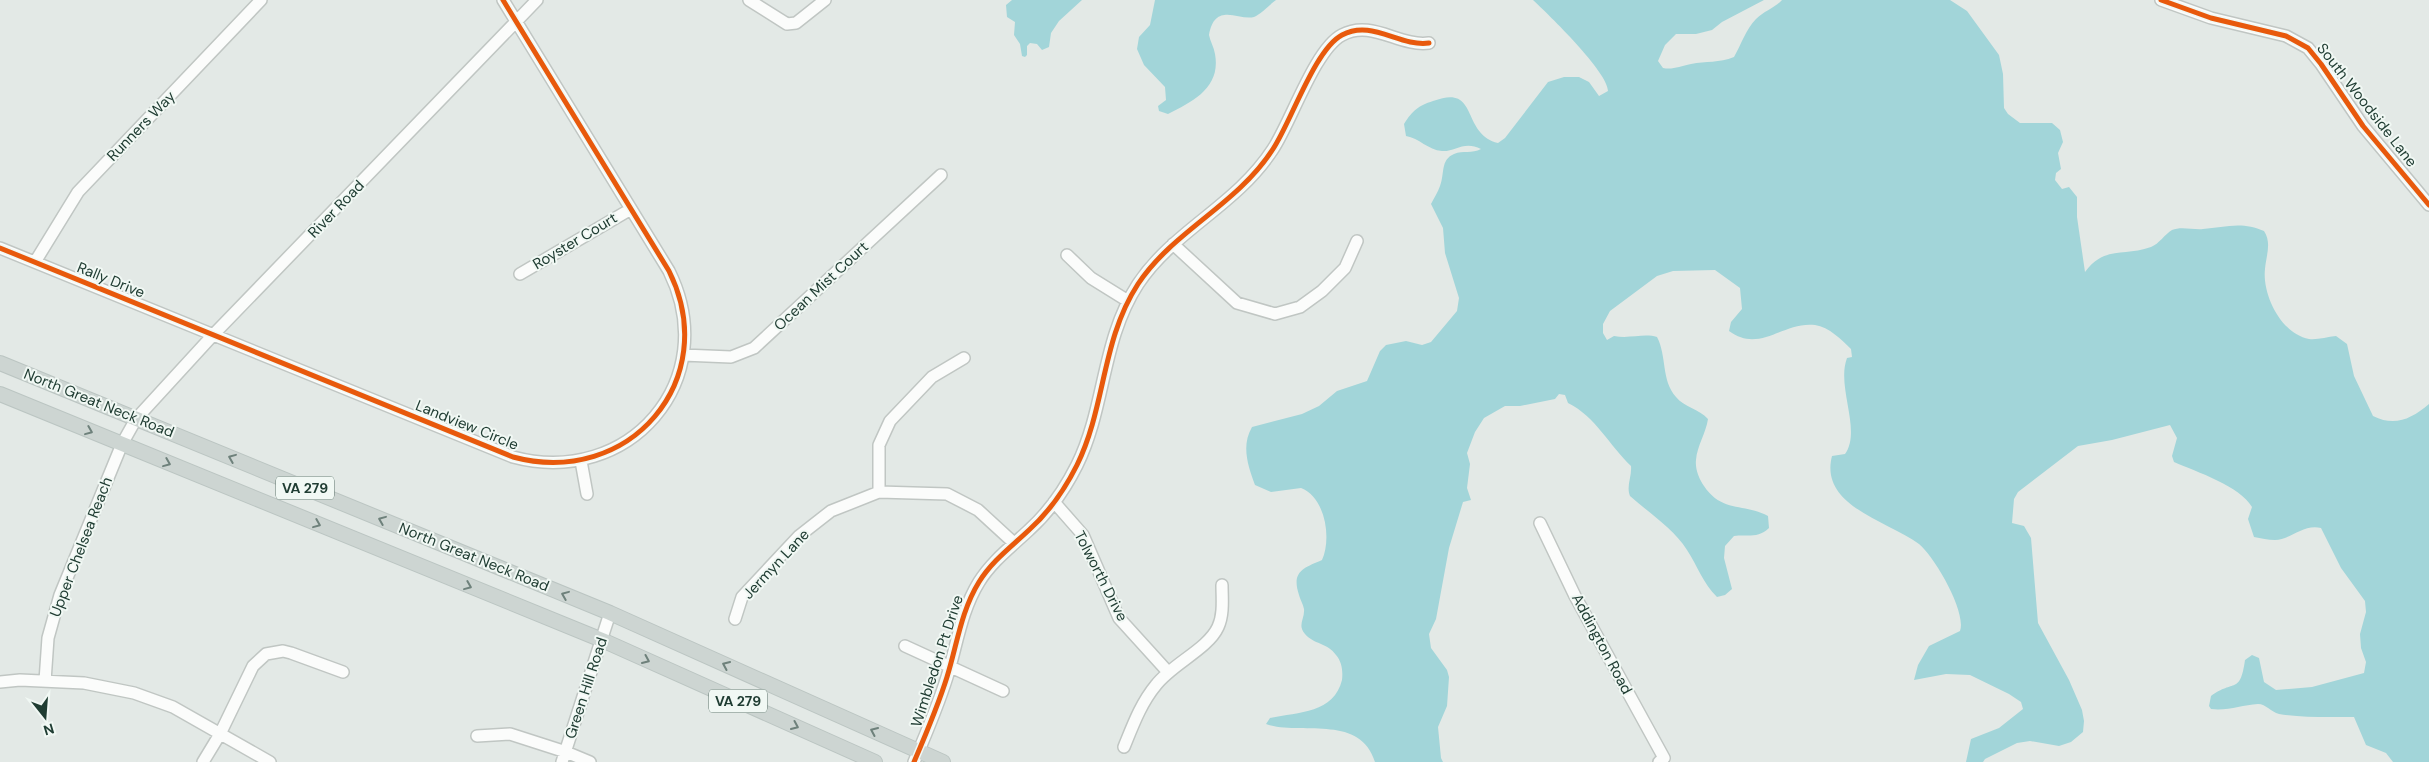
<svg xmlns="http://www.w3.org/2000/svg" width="2429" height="762" viewBox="0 0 2429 762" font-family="'DM Sans',sans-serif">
<rect width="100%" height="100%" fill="#e3e9e6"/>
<!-- water -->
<path fill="#a2d5d9" d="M1012,0H1082L1059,21L1051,33L1049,47L1042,50L1037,44L1030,43L1027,46V55L1025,57L1022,56L1020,44L1014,35L1015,22L1007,17L1006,5Z
M1155,0H1276C1269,5 1261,14 1254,17C1239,21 1215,1 1209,35C1210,41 1214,47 1215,54C1221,87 1194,101 1168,114L1159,111L1158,106L1166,100L1165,87L1144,65L1137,49L1139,37L1150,25Z
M1533,0H1764L1722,22L1712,30L1696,34H1676L1665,45L1658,61L1663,68C1673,70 1680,66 1691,64C1706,61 1719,63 1734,57C1741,45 1746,29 1756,19C1764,11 1775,8 1782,0H1950L1967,11L1999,55L2003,74L2004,108L2008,114L2020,123H2052L2060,130L2063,142L2058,153L2061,169L2056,173L2055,180L2062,189L2069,187L2077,197V217L2085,272C2105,245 2124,257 2151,247C2159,244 2165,234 2172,230C2181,226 2193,230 2203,229C2224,227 2243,221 2264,231C2272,243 2266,256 2265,269C2262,294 2281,334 2309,339C2317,340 2327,337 2336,336L2347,344L2354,376L2373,416C2395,427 2411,419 2429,404V762H2393L2386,753L2366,745L2354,717C2329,717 2304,718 2279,714C2271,712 2266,704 2258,704C2242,705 2228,711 2211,709L2209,706L2211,696C2234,679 2240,695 2245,660L2252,655L2259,658L2264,682L2276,690L2312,687L2364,673L2366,662L2361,648L2360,634L2366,612L2365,601L2341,568L2321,528C2303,524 2292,539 2275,540C2268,540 2261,538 2254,537L2248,519L2252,507C2240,486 2197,472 2174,462L2172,456L2177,438L2170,425L2112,440L2078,446L2018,492L2014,499L2012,523L2024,526L2031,538L2038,623L2069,680L2082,710L2084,721L2083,732L2071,742L2059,746L2030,741L2017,743L1985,759L1983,762H1966L1971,739L1999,728L2023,709L2021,702L2009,694L1970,675L1946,674L1914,680L1918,665L1929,646L1960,631C1967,612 1934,556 1919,544C1888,521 1819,506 1832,456L1845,454C1862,430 1836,387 1847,358L1852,357L1851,349C1842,340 1829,327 1815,325C1783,321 1760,354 1729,331L1731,322L1742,309L1740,288L1715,270L1673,271L1657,276L1610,311L1603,324V333L1607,340L1614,336C1630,339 1644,333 1657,337C1667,356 1661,380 1676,397C1684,407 1699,409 1708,419C1706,433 1697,446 1696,460C1695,469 1699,479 1704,486C1722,513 1744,503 1768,516L1769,528C1758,539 1747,534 1734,536L1725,546L1724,558L1732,589L1725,595L1717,597C1703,583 1698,567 1687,550C1674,529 1649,513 1630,496C1626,486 1632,477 1631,466C1609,445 1596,417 1568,403L1565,395L1559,394L1555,399L1520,406H1505L1484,418L1475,432L1467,453L1470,464L1467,488L1471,500L1463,502L1449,548L1436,619L1429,634L1431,648L1447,670L1449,677L1447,706L1438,727L1441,758L1443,762H1375C1360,713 1301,736 1266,724L1270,718C1299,712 1334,713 1342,680C1343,671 1342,662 1336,655C1328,643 1313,644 1305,634C1297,625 1305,619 1304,609C1303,604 1300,599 1299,595C1291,571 1304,568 1322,560C1332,538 1325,497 1301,488L1271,492L1255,485C1248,466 1241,446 1252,427L1302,414L1319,406L1337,391L1367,381L1380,351L1386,345L1406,341L1422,345L1431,342L1457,311L1459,298L1445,253L1443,228L1431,204C1434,198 1438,192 1440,186C1445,174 1440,160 1454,154C1463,150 1472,154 1481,149C1464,140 1455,152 1442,151C1428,150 1419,138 1406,136L1404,124C1413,110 1418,106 1433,101C1480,83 1460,133 1498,143L1505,138L1548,82L1564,77H1579L1589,82L1599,96L1608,91C1608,72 1549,15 1533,0Z"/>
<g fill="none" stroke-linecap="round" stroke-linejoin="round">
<defs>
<path id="minor" d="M749,0L787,24L796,23L825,0
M2161,0L2211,18L2286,36L2308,48L2321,64L2363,126L2429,205
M1173,244L1237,303L1275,314L1300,307L1322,291L1345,268L1357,241
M0,248L513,457C629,488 723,380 669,271L503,0
M1067,255L1091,278L1128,301
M35,262L78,192L261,0
M520,274L631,209
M683,355L731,357L754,348L941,175
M581,461L587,494
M879,492V445L890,421L932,377L964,358
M1054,502L1083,535L1119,618L1168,672
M1540,523L1575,596L1664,758L1659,762
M735,619L742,597L799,536L831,511L879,492L947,494L978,510L1014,543
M905,646L1003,691
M45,681L48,638L60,595L122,444L136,419L213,335L537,0
M0,682L20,680L84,683L134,693L173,707L270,762
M477,736L510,734L566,752L590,762
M1124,747C1133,725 1141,703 1156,685C1172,664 1208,649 1218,627C1224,614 1222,598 1222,585
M203,762L220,734L253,666L266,654L283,651L291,653L343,672
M562,762L610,613
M914,762C926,734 938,706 947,677C957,645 961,611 979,582C992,561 1011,547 1029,530C1049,512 1065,489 1077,465C1106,406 1101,341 1138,284C1174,230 1236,206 1273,149C1291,122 1315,49 1342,35C1372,19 1399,47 1429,43"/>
<path id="major" d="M0,363L610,613L943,762
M0,394L602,640L875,762"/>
</defs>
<!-- minor casing -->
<use href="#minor" stroke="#c0c6c3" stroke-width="14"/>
<!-- major casing -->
<use href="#major" stroke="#bbc5c2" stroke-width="16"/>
<!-- minor -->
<use href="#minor" stroke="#fbfcfb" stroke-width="11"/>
<!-- major -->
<use href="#major" stroke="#cdd5d2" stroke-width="14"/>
<defs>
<path id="cycleway" d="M2161,0L2211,18L2286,36L2308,48L2321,64L2363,126L2429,205
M0,248L513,457C629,488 723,380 669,271L503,0
M914,762C926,734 938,706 947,677C957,645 961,611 979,582C992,561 1011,547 1029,530C1049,512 1065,489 1077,465C1106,406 1101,341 1138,284C1174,230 1236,206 1273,149C1291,122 1315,49 1342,35C1372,19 1399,47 1429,43"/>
</defs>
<!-- cycleway casing -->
<use href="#cycleway" stroke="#f1f8f4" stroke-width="8"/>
<!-- cycleway -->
<use href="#cycleway" stroke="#e8590c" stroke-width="5"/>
</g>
<!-- one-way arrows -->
<defs><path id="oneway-chevron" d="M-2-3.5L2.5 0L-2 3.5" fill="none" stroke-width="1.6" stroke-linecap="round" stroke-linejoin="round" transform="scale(1.25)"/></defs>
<g stroke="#6e817b">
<use href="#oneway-chevron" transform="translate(89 431) rotate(22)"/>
<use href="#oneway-chevron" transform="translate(232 458) rotate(-158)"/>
<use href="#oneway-chevron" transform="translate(167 463) rotate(22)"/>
<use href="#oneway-chevron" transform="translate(382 520) rotate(-158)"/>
<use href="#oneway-chevron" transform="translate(317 524) rotate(22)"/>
<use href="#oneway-chevron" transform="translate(468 586) rotate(22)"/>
<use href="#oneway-chevron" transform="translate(565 595) rotate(-158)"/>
<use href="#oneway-chevron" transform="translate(646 660) rotate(24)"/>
<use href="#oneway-chevron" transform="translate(726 665) rotate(-156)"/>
<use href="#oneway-chevron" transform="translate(795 726) rotate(24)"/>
<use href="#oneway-chevron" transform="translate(874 731) rotate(-156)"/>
</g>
<g text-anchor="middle" stroke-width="4" stroke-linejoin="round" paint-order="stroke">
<!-- shield labels -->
<g fill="#f1f8f4" stroke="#5f756d" stroke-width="1">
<rect x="276" y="476.5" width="58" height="23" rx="4"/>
<rect x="709" y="689.5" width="58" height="23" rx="4"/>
</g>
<g font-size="14" font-weight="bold" fill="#203d33">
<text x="305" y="493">VA 279</text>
<text x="738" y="706">VA 279</text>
</g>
<!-- street labels -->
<g font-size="15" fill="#203d33" stroke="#f1f8f4">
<text transform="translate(2367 105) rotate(52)" y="5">South Woodside Lane</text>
<text transform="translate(141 126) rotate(-46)" y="5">Runners Way</text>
<text transform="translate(336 209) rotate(-46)" y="5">River Road</text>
<text transform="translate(575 241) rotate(-31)" y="5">Royster Court</text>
<text transform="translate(111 280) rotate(22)" y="5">Rally Drive</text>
<text transform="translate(821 286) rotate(-43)" y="5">Ocean Mist Court</text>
<text transform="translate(99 403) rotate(22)" y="5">North Great Neck Road</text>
<text transform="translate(467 425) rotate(22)" y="5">Landview Circle</text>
<text transform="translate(81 547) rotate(-69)" y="5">Upper Chelsea Reach</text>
<text transform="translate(474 557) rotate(22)" y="5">North Great Neck Road</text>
<text transform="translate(776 564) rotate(-47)" y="5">Jermyn Lane</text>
<text transform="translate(1101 576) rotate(63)" y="5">Tolworth Drive</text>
<text transform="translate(1602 644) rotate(62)" y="5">Addington Road</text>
<text transform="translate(937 661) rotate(-72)" y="5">Wimbledon Pt Drive</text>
<text transform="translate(586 688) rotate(-72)" y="5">Green Hill Road</text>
</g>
</g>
<!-- north arrow -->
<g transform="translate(45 717) rotate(163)" stroke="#f1f8f4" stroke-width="4" paint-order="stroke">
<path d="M0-4L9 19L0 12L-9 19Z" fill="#203d33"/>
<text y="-8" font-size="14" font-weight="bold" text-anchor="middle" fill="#203d33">N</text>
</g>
</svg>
